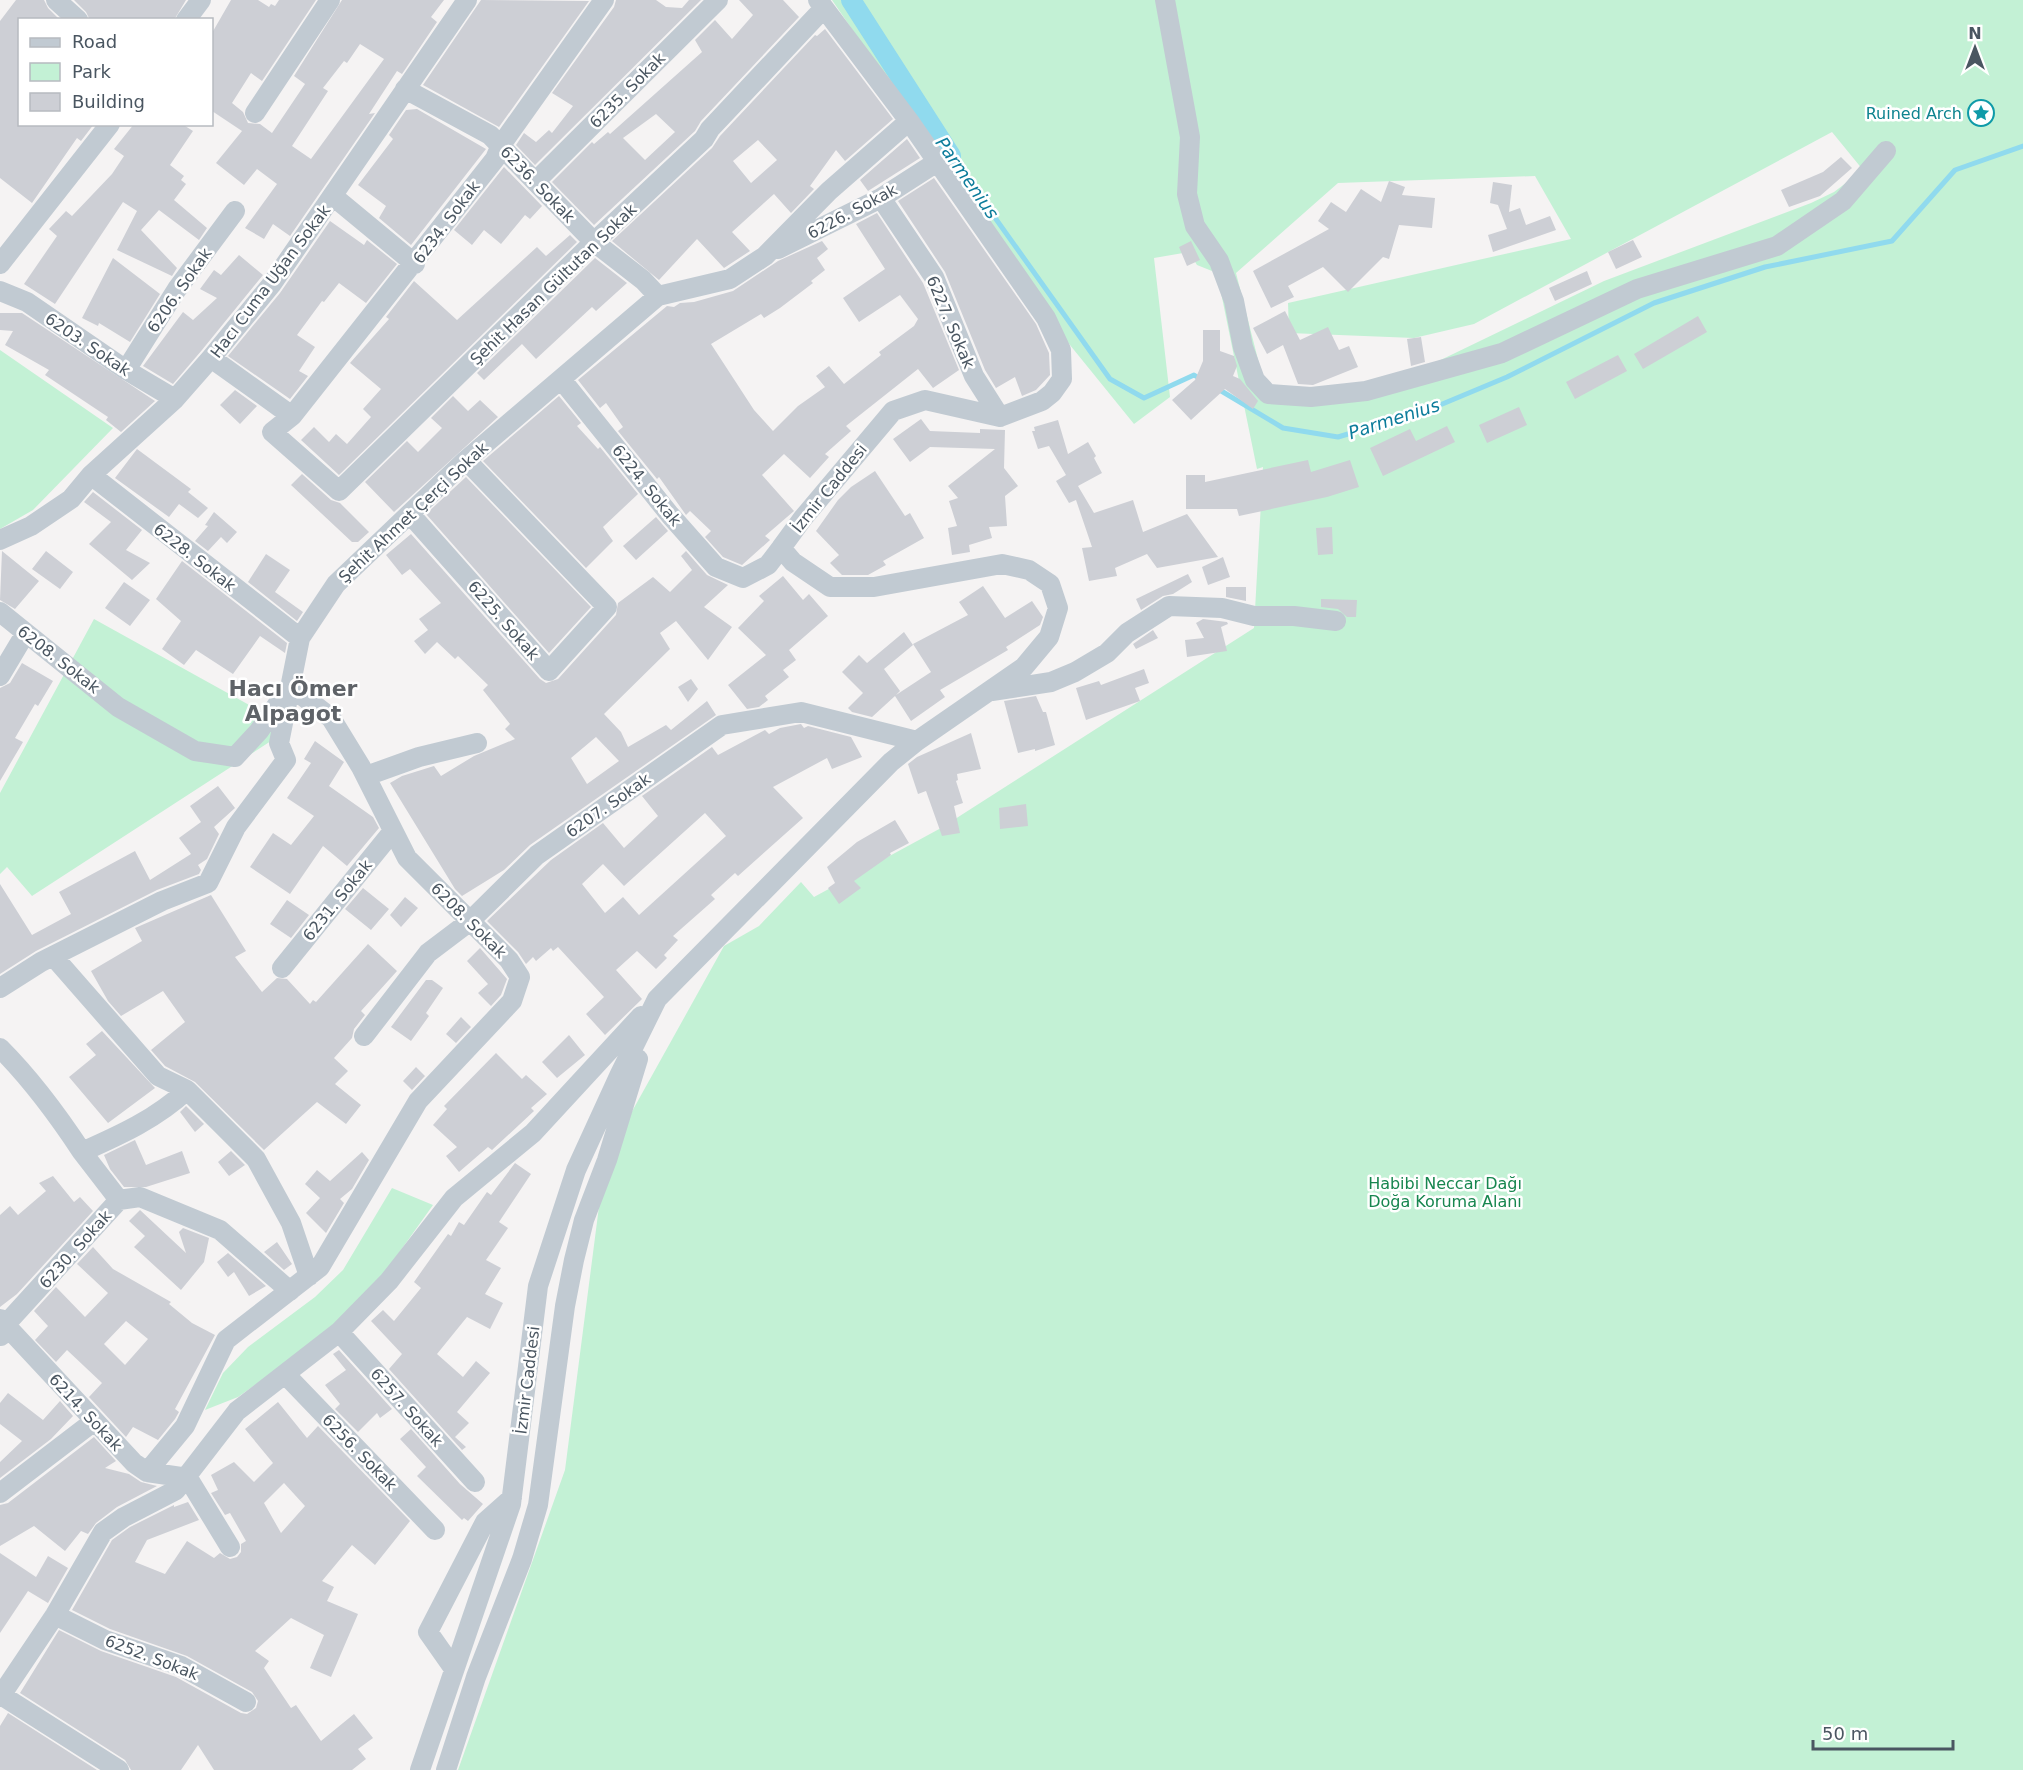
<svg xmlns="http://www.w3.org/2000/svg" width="2023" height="1770" viewBox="0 0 2023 1770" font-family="'DejaVu Sans',sans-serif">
<rect width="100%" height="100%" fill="#f5f3f3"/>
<!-- green -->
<path fill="#c3f1d5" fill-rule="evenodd" d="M832,0H2023V1770H458L565,1470L605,1160L724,946L759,926L801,882L814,897L941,828L1254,628L1263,467L1257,469L1217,273L1197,265L1189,252L1154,258L1170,397L1134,424L1057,329ZM1832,132L1863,170L1834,192L1811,203L1604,281L1422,369L1287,400L1266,391L1236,273L1338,183L1535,176L1571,239L1288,303L1289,333L1414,338L1474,324Z
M0,350L113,428L33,510L0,529Z
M94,619L291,728L32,896L7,867L0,874V793Z
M392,1188L433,1205L376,1285L336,1328L238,1397L205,1410L223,1373L248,1347L315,1297L343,1270Z"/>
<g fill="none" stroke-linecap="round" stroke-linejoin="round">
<!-- stream -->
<path stroke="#90daee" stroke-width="5" d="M951,156L1110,379L1144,398L1194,375L1202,380
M1218,389L1283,428L1338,437L1428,410L1507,377L1654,303L1765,267L1892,241L1955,170L2023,146"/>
<!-- canal -->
<path stroke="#90daee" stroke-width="20" d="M851,0L951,156"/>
</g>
<!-- building -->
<path fill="#cdcfd5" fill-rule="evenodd" d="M16,0H44L48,8L60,20H20V124H94L81,141L77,138L32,203L0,178V21Z
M74,0H186L174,20H90L86,12Z
M231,0H258L269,7L271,4L275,6L279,0H316L262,81L251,73L232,103L243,112L248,123L260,124L272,133L305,84L294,76L342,0H444L431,17L437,22L402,74L397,71L369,114L375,113L290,236L273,224L264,239L245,228L277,184L257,169L244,185L216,163L242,131L212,111V33ZM360,44L384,59L311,159L292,146L328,91L323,88L344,61L347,63Z
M481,0L589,1L499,127L423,85Z
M616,0H656L666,7L682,8L689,0H701L535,165L516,145L524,133L536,142L549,130L552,133L573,106L552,93L614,7Z
M739,0H783L799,17L701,121L695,131L594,225L552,182L592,142L594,144L608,132L610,134L702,52L695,40L715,20L732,39L753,15ZM656,114L675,132L645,160L623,138Z
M825,29L893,119L845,161L836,150L810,186L814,189L791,213L774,194L732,232L750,251L724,268L697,239L659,280L612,241L712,148L720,136L815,35L817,36ZM758,140L777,160L751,183L733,161Z
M417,109L486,149L411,245L379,218L386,206L358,185L393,139L389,135L406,110Z
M134,124H182L193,131L170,165L184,176L181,180L186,184L174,200L207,228L199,240L159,210L141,230L177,268L172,276L117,250L137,211L123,202L55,304L24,284L57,236L49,229L66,211L72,216L112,174L124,156L114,149Z
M907,139L920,158L868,191L860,180Z
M1841,157L1852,168L1820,196L1789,207L1781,190L1823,172Z
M504,167L542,206L530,219L525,215L501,244L484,230L472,245L454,230Z
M934,178L1036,324L1049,353L1050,375L1036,390L1022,396L1015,377L996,388L985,370L945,272L898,201Z
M1389,181L1405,187L1402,195L1435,198L1432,228L1399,225L1389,259L1383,257L1348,292L1323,267L1288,286L1294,297L1271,308L1253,271L1329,229L1318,221L1331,202L1346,212L1361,189L1381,202Z
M1493,182L1512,185L1509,212L1520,208L1526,225L1550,216L1556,230L1493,252L1488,235L1507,229L1498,205L1490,203Z
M877,213L923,283L959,370L933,388L918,369L846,426L851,431L825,454L829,457L810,478L784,454L762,475L794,511L765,536L770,540L742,565L723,557L705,537L711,531L690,511L686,515L659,477L657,479L618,431L623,427L606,403L600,408L578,380L667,306L674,307L680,303L694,302L733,291L778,261L822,241L828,249L817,258L825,270L811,281L813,283L780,308L764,318L761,314L711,344L754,410L773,431L798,406L825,387L816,376L829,366L844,384L881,355L879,352L914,326L918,319L900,295L859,322L843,298L885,269L856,224Z
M330,221L364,245L367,240L397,264L366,303L339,283L324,302L322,301L297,335L315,347L299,371L308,376L290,399L228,356L280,293Z
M570,235L577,242L339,475L301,440L314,427L329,442L336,434L347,444L371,417L363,409L381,389L350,363L389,319L386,317L414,281L457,320L537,247L546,256Z
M1633,240L1642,257L1616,269L1608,252Z
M1191,241L1200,260L1187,266L1179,247Z
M239,255L263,275L202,350L173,384L143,366L183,312L193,320L217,298L200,289L214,270L221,275Z
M113,258L160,294L130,342L99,323L98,326L82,318Z
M595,258L627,283L596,311L592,307L536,359L522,344L484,380L477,373Z
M1587,271L1592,284L1555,301L1549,288Z
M1285,311L1300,340L1328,327L1339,350L1349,346L1358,367L1313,385L1298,384L1283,345L1267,354L1253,328Z
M0,313H22L155,401L121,432L106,420L108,417L45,375L49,370L5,345L13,331L0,330Z
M1698,316L1707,332L1643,369L1634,354Z
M1203,330H1220V351L1234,356L1237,366L1233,376L1240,379L1258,401L1253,409L1225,389L1191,420L1172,400L1195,380L1203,361Z
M1421,337L1425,362L1411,366L1407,339Z
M1618,355L1627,371L1575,399L1566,382Z
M235,390L257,406L240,424L220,405Z
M453,396L468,411L480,400L498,417L394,512L365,482L407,441L418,452L442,428L431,418Z
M559,396L581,423L577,426L598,449L600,447L638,494L603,527L613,541L586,568L483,461Z
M1519,407L1527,425L1487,443L1479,425Z
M921,419L930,431L980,433V429L1005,430L1004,468L1018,486L1005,496L1007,526L989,527L992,538L969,545L970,552L952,555L948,528L957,526L949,501L958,498L948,486L995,449L930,447L910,462L893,439Z
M1058,420L1068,454L1088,442L1096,456L1094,458L1102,473L1078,486L1094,513L1133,500L1143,532L1187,514L1218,557L1157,568L1147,554L1115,568L1117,576L1089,581L1082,548L1092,547L1076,500L1069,503L1056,481L1066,475L1049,446L1038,449L1032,431H1035L1034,427Z
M1447,426L1455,442L1383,476L1370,448L1410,429L1416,441Z
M137,449L191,489L188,492L208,508L198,518L179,504L169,517L115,478Z
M1308,460L1311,472L1350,460L1359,487L1327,497L1239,516L1237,509H1186V475H1205V482Z
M875,471L905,516L910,513L924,538L883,561L886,565L868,575H842L830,563L839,555L816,531L838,500L851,487Z
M302,474L331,500L340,503L369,532L358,542H352L291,485Z
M466,477L591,607L549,653L426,514Z
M93,492L142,530L126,550L150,563L132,580L89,544L111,522L84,502Z
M214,512L237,532L227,543L221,537L208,551L195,541L208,526L205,525Z
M656,517L668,531L636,560L623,546Z
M1332,527L1333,554L1318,555L1316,528Z
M411,534L540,679L546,683L558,679L616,615L618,603L653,577L670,592L692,570L681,556L686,551L707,575L728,585L704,607L732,627L708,660L676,621L660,633L670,649L604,714L621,732L628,747L666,725L671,730L707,701L716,715L530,845L504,870L462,896L455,889L390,783L402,776L434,766L441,776L474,756L515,739L505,729L510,724L483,690L488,685L458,656L455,659L437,642L425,654L414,641L428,630L419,619L441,603L410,569L402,575L386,555ZM596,737L619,761L587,784L571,758Z
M2,551L39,581L15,609L0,600Z
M46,551L73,572L60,589L32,569Z
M266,554L290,570L275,592L303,612L297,621L248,582Z
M1223,557L1230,577L1208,585L1202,567Z
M182,561L287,643L285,653L260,636L233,674L196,650L184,665L162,649L181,621L156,599Z
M1188,574L1192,582L1173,594L1163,596L1141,610L1136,599Z
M783,576L803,600L809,594L828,616L789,650L796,660L783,670L789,677L765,696L768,700L759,707L747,709L728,685L766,655L738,628L764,601L759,596Z
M124,582L150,600L130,626L105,608Z
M983,586L1005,618L1032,601L1043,617L1040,625L1006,647L1008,650L940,690L945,697L911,721L895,696L872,717L852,712L848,708L863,693L842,672L859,655L867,663L904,632L913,645L884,669L900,691L896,695L931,672L913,644L968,615L959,602Z
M1226,587H1246V601L1226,597Z
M1321,599L1357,600L1356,617H1347L1338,609L1321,607Z
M1203,619L1227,622L1228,624L1221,627L1227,651L1187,657L1185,640L1204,638L1196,623Z
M1153,630L1158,638L1136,649L1133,644Z
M22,663L53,681L38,706L35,704L15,738L23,742L0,781V688L10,683Z
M1144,669L1149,683L1135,688L1140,701L1086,720L1076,688L1099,681L1101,685Z
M691,679L698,689L688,702L678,687Z
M1036,696L1043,712H1046L1055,745L1035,751V749L1018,753L1004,701Z
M801,724L804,728L808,726L851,737L862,757L832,769L827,758L773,787L803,818L738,876L735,873L711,895L715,899L673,936L678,940L664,955L667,958L656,969L637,951L616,970L642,999L605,1035L586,1014L604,997L558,947L553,951L551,948L536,961L533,957L526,964L518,952L487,921L551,860L603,823L624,848L658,816L642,796L712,747L718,755L765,730L769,734L780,728ZM705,813L726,836L639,915L623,897L605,913L582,884L603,864L624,886Z
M971,733L981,769L957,774L958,780L956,781L963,803L954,806L960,833L942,836L926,791L918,794L908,764L917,757Z
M315,741L344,762L329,786L373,817L379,828L347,866L323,846L290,894L250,867L273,833L291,845L314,816L287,798L311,763L304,759Z
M218,786L235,808L214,827L219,834L207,859L198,865L201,870L199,874L157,890L36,951L0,974V884L32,935L71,914L59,892L135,851L150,880L191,854L179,838L201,822L190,806Z
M1026,804L1028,826L1000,829L999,808Z
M895,820L909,843L890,853L891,855L854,881L861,888L839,904L828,888L835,883L827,867L857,842Z
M363,888L389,909L371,930L345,909Z
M211,895L246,951L235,957L262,992L277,978L287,979L310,1004L313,1000L316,1002L368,944L397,971L361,1011L365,1015L354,1029L352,1038L334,1058L348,1071L335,1084L361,1105L346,1124L317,1102L264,1150L195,1082L165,1066L151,1050L185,1022L163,991L121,1016L108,1001L91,971L142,941L135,928Z
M405,897L418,908L401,927L390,915Z
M287,900L309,915L291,938L270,924Z
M480,948L507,979L501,995L491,1006L478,993L488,984L467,961Z
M426,980H432L443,988L426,1013L429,1016L411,1041L391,1027Z
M461,1017L471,1027L456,1043L446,1034Z
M102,1031L155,1088L108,1123L69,1077L96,1055L86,1044Z
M569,1035L585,1055L557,1078L542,1062Z
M496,1053L522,1079L526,1075L547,1094L531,1108L534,1111L492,1150L488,1147L459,1172L446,1156L457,1147L433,1125L447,1109L444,1106Z
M416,1067L425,1076L412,1090L403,1081Z
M186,1106L204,1124L195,1132L180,1112Z
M135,1140L146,1165L182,1151L190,1173L146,1187H124L110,1169L104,1155Z
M231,1151L245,1165L229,1176L218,1162Z
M362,1152L369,1160L352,1189L340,1199L344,1203L326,1233L306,1213L320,1198L305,1184L317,1170L330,1181Z
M515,1163L531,1174L499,1222L508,1228L486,1260L501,1268L485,1294L503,1303L490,1329L467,1317L437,1354L463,1377L476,1361L490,1373L457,1412L469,1423L455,1437L466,1447L462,1450L389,1369L402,1354L371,1321L383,1310L394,1321L421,1288L414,1282L448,1234L451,1236L459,1222L464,1225L487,1192L491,1195Z
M53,1176L74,1202L80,1197L93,1211L17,1294L0,1307V1215L10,1206L18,1215L46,1191L39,1183Z
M140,1210L186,1253L179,1232L183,1228L209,1238L204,1262L181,1290L134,1247L145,1236L129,1221Z
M277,1242L292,1264L284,1270L264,1252Z
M93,1247L113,1269L171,1302L169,1304L192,1323L215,1335L175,1409L179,1412L175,1419L158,1440L133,1427L126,1437L89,1397L102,1383L67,1350L56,1362L35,1340L48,1326L34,1311L56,1287L85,1317L108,1293L77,1264ZM126,1321L148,1339L125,1365L104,1344Z
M228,1253L266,1286L249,1296L234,1272L228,1277L217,1262Z
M339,1350L392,1409L380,1418L377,1413L358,1432L335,1409L340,1404L325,1385L346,1370L333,1354Z
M8,1393L43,1420L60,1401L73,1416L51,1439L0,1478V1462L22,1441L0,1424V1403Z
M278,1402L307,1438L318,1426L410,1521L375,1565L352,1545L322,1581L334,1587L327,1601L358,1614L331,1677L310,1668L324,1635L291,1618L255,1651L269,1661L264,1668L291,1708L296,1705L321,1741L354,1714L373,1738L358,1749L366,1759L352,1770H214L198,1745L181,1770H131L125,1760L20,1693L59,1630L101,1651L176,1677L241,1713L247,1714L256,1708L258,1701L252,1692L187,1656L110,1629L72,1610L112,1540L130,1527L174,1505V1507L188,1502L199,1520L147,1540L135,1562L165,1574L187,1541L214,1558L220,1553L230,1559L237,1557L241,1552V1544L246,1541L230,1513L225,1515L211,1493L218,1490L211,1475L234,1462L254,1482L273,1463L245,1429ZM284,1483L305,1506L281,1533L264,1503Z
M411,1429L460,1484L483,1504L468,1521L464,1518L462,1520L417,1476L426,1467L400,1439Z
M94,1437L116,1461L105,1468L129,1474L141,1482L157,1486L117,1507L96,1523L88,1534L81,1531L65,1551L34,1526L0,1546V1505L8,1503Z
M0,1553L36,1577L48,1556L68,1568L48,1603L28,1591L0,1633Z
M8,1713L97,1770H0V1726Z"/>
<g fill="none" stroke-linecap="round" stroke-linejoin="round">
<!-- minor -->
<path stroke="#c1cad2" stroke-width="20" d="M56,0L78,20
M604,0L501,145L495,159L292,416L272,432L339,491L594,242L704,139L710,129L824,8
M1165,0L1190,137L1187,194L1195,226L1219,261L1234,301L1243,347L1255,380L1268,394L1311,397L1366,391L1502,353L1637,289L1777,246L1843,201L1886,151
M186,20L201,0
M405,89L490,135L594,242L643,280L658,296
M255,113L330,0
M536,181L718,0
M334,197L415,264
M881,198L934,277L974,376L1000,417
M778,249L881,198L937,162
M0,264L110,124
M0,291L27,302L126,370L175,399
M211,358L292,416
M126,370L177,289L235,211
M561,379L670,515L716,567L743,578L768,565L781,548
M91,475L300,638
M410,514L549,671L607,607L466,460
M0,540L31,526L71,499L91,475L175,399L211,358L271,285L467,0
M0,612L118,707L195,751L235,757L259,731L290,686L331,718L361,767L407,858L509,960L520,977L512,1001L418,1101L320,1267L226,1340L185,1426L147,1472
M0,676L25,634
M992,691L1051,682L1075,672L1107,653L1127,633L1169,606L1222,608L1254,616H1294L1336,621
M366,776L419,757L477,743
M53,956L158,1076L187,1090C156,1119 120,1135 82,1152L119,1200
M282,968L393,831
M0,988L41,962L162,901L208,883L236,827L286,760L279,743L300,638L336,584L466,460L658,296L730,279L765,256L829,191L909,121
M364,1036L428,953L469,922L537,855L722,725L801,712L917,741
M0,1048C32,1080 57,1114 82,1152
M187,1090L256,1159L291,1223L309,1276
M119,1200L140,1197L220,1230L290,1291
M0,1319L134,1463L147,1472L188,1478L230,1547
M339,1332L475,1482
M1,1336L6,1324L119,1200
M285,1374L435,1530
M0,1493L93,1422
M55,1615L105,1640L181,1666L246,1702
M454,1669L428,1632L485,1522L512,1498
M1,1695L119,1770
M0,1697L55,1615L103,1532L124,1517L176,1490L237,1411L339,1332L389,1281L454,1198L533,1133L641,1016
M420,1770L511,1504L538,1286L576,1170L620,1074L657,999L891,762L917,741L1024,667L1049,637L1058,608L1050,584L1029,570L1002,564L874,587H830L793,562L781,548L803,518L893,411L925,400L1000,417L1042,401L1052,393L1062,379L1061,350L1046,318L909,121L818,0
M446,1770L476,1677L522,1559L538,1505L565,1306L574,1260L584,1220L607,1160L638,1059"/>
</g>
<!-- icons -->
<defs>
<symbol id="sight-ring" viewBox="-11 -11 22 22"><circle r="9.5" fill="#fff" stroke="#0f9aa8" stroke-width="1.5"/><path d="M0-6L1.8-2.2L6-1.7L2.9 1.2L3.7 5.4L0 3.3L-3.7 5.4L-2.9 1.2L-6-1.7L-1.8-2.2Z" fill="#0f9aa8"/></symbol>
</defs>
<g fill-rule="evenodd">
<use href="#sight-ring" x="1966" y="98" width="30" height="30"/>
</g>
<g text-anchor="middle" stroke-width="5" stroke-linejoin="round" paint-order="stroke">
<!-- street labels -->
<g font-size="16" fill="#4a5661" stroke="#fff">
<text transform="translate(627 90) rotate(-45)" y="6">6235. Sokak</text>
<text transform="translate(538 184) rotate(46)" y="6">6236. Sokak</text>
<text transform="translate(852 211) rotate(-28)" y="6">6226. Sokak</text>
<text transform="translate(446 222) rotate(-53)" y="6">6234. Sokak</text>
<text transform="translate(270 281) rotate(-53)" y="6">Hacı Cuma Uğan Sokak</text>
<text transform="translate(553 284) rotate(-44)" y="6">Şehit Hasan Gültutan Sokak</text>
<text transform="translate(179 290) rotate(-55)" y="6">6206. Sokak</text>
<text transform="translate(951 322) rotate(67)" y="6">6227. Sokak</text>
<text transform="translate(88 344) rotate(34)" y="6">6203. Sokak</text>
<text transform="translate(647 485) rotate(51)" y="6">6224. Sokak</text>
<text transform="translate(829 488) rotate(-51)" y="6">İzmir Caddesi</text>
<text transform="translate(413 512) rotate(-43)" y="6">Şehit Ahmet Çerçi Sokak</text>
<text transform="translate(195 557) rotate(38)" y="6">6228. Sokak</text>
<text transform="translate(504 620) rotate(49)" y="6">6225. Sokak</text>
<text transform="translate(59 659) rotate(38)" y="6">6208. Sokak</text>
<text transform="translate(608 805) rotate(-35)" y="6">6207. Sokak</text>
<text transform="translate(337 900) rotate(-51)" y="6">6231. Sokak</text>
<text transform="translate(469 920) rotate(45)" y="6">6208. Sokak</text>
<text transform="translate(75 1249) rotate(-48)" y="6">6230. Sokak</text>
<text transform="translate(527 1380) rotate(-83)" y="6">İzmir Caddesi</text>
<text transform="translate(407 1407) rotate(48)" y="6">6257. Sokak</text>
<text transform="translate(86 1412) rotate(47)" y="6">6214. Sokak</text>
<text transform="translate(360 1452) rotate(46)" y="6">6256. Sokak</text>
<text transform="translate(152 1657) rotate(21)" y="6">6252. Sokak</text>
</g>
<!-- culture labels -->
<g font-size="16" fill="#0d838f" stroke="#fff" text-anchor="end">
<text x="1962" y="119">Ruined Arch</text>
</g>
<!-- park labels -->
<g font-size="16" fill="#17864f" stroke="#fff">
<text x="1445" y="1189">Habibi Neccar Dağı<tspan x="1445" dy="18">Doğa Koruma Alanı</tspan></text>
</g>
<!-- water labels -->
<g font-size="18" font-style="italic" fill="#0c7c9b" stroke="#fff">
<text transform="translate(967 178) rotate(55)" y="6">Parmenius</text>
<text transform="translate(1394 419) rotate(-18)" y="6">Parmenius</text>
</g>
<!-- district labels -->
<g font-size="22" font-weight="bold" fill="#5f6368" stroke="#fff">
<text x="293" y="696">Hacı Ömer<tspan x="293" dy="25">Alpagot</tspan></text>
</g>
</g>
<!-- legend -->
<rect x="18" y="18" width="195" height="108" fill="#ffffff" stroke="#b7bbc0" stroke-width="1.5"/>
<rect x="30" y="38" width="30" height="9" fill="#c1cad2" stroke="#b7bbc0" stroke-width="1.5"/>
<text x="72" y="48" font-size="18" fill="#4a5661">Road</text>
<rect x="30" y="63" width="30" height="18" fill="#c3f1d5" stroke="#b7bbc0" stroke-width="1.5"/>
<text x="72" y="78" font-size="18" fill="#4a5661">Park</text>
<rect x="30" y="93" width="30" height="18" fill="#cdcfd5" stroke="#b7bbc0" stroke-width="1.5"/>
<text x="72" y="108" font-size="18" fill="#4a5661">Building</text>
<!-- north arrow -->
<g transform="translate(1975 48)" stroke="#ffffff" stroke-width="4.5" paint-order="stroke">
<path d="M0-4.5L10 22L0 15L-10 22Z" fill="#4a5661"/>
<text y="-9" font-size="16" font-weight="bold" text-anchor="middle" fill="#4a5661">N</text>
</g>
<!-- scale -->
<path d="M1813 1740v9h140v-9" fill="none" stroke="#4a5661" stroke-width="3"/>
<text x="1822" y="1740" font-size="18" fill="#4a5661" stroke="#ffffff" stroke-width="4.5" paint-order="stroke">50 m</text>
</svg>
